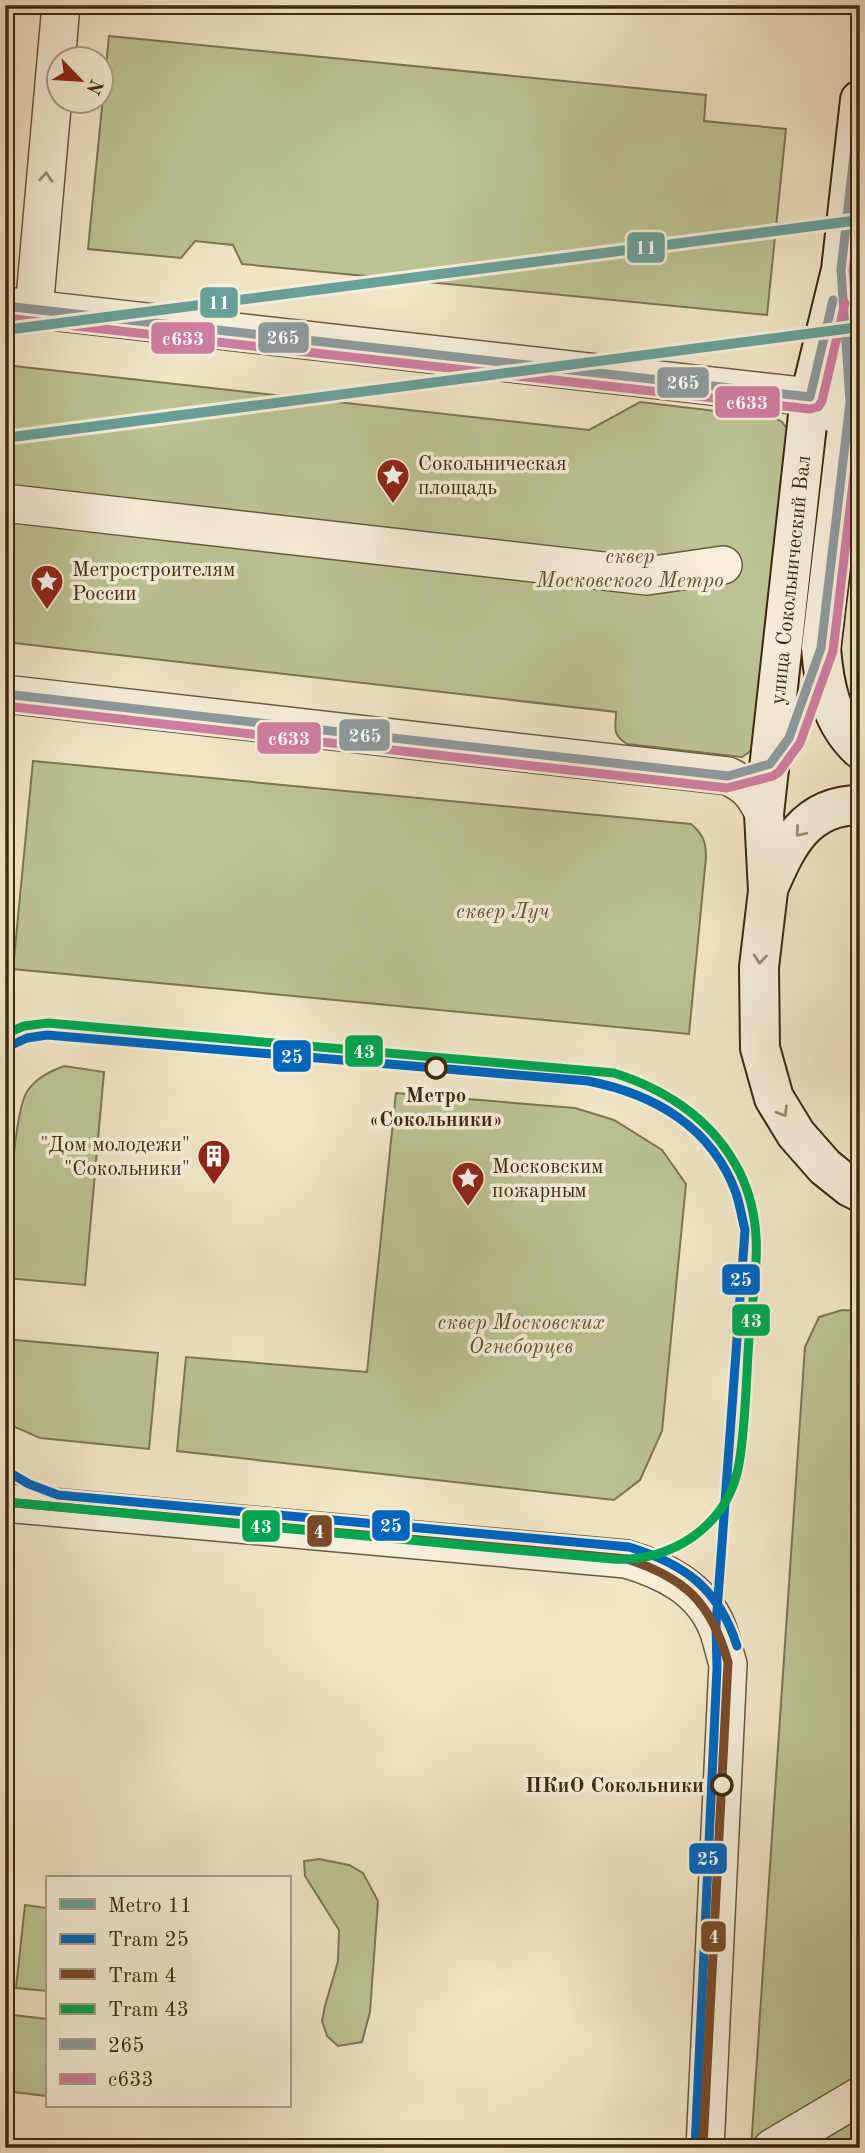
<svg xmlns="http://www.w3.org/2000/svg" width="865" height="2153" viewBox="0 0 865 2153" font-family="'Old Standard TT',serif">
<rect width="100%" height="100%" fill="#f2e6c6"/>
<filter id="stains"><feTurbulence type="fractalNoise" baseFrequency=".00286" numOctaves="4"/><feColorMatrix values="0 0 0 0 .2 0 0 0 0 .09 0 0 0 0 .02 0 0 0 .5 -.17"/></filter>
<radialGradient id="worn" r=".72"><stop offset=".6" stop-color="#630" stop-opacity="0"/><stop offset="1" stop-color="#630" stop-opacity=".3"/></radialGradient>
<!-- green -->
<path fill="#bcc494" stroke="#7c7652" stroke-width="2" d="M109,36L706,95L704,121L786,129L767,315L242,264L233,245L195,241L181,258L88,249Z
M5,365L589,430L640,402L775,418L782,422L789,431L752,750L742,757L627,744C611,734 616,728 616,712L14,643L5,648Z
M33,761L691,824C703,834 706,842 706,857L689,1034L13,969Z
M64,1066L104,1072L85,1285L6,1278C9,1241 11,1114 28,1090C38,1077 49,1072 64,1066Z
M396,1093L575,1108L614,1120L662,1150L686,1184L662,1431L640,1480L614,1500L177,1451L186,1357L367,1372Z
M842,1310L860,1311V2148H751L805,1347L819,1317Z
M5,1339L158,1353L149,1449L40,1438L15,1427L5,1416Z
M319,1859L349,1865L363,1873L378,1901L370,2012L362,2042L338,2046L327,2036L322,2021L325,2006L338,1961L339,1930L305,1876L304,1861Z
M25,1905L47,1908V1991L16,1988Z
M13,2015L47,2019V2096L5,2091Z"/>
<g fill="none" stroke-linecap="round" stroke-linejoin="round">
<defs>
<path id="street" d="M5,306L810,397L822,401L833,413
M34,310L61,5
M5,503L647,576L723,565
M5,694L728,776C748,786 754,793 764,814
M5,1503L626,1559C664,1570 701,1588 717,1627C722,1639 724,1652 728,1664L705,2148
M772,2148L860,2096"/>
<path id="secondary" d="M860,100L841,270L810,397L764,814L768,891L759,967L760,1048L774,1098L796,1134L825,1167L850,1187L860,1192
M843,308L850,402L821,648C824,686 831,722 860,749
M768,889C787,845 805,805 860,805"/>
</defs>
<!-- street casing -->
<use href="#street" stroke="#6a583d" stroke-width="40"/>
<!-- secondary casing -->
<use href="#secondary" stroke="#3d290f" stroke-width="42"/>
<!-- street -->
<use href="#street" stroke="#f7efda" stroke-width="37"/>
<!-- secondary -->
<use href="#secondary" stroke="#f7efda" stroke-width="38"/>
<defs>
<path id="bus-1" d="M5,306L810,397L833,300
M5,694L728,776L770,764L789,738L821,648L850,402L841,270L860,102"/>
<path id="bus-2" d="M860,213L853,270L860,365
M5,318L810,409L818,407L822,401L845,303
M5,706L727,788L773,776L779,772L800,743L833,651L860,424"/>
</defs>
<!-- bus-1 casing -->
<use href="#bus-1" stroke="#f7efda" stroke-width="14"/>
<!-- bus-2 casing -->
<use href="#bus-2" stroke="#f7efda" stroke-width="14"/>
<!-- bus-1 -->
<use href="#bus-1" stroke="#8d9a9f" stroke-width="9"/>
<!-- bus-2 -->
<use href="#bus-2" stroke="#ce7ea1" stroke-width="9"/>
<defs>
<path id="tram-1" d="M5,1048L27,1038L47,1035L588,1081C654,1094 712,1127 736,1193C740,1205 742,1218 745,1230L716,1625L717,1668L695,2148
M5,1470L29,1484L58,1495L629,1547C685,1564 719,1589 737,1646"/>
<path id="tram-2" d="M5,1502L627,1559C685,1578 711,1602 728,1662L703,2147"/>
<path id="tram-3" d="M5,1034L24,1026L48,1023L614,1073C667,1090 713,1120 739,1171C767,1227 754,1279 749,1338C746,1379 746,1423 739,1464C728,1526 671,1563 612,1559L5,1502"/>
</defs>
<!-- tram-1 casing -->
<use href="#tram-1" stroke="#f7efda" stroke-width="14"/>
<!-- tram-2 casing -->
<use href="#tram-2" stroke="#f7efda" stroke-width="14"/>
<!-- tram-3 casing -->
<use href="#tram-3" stroke="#f7efda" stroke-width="14"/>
<!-- tram-1 -->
<use href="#tram-1" stroke="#0065bd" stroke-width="9"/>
<!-- tram-2 -->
<use href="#tram-2" stroke="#7a4b2a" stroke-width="9"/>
<!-- tram-3 -->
<use href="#tram-3" stroke="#00a651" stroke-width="9"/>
<defs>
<path id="metro-1" d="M5,330L860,220
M5,438L860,327"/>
</defs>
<!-- metro-1 casing -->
<use href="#metro-1" stroke="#f7efda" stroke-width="16"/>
<!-- metro-1 -->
<use href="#metro-1" stroke="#69a09a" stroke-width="10"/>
</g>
<!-- one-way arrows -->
<defs><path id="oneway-chevron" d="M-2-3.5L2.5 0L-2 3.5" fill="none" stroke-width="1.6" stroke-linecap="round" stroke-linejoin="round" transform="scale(1.75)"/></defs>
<g stroke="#9a8c74">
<use href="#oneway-chevron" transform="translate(46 177) rotate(-85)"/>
<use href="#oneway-chevron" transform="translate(800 832) rotate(130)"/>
<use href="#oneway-chevron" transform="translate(760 959) rotate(95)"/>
<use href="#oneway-chevron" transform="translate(783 1112) rotate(59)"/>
</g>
<!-- icons -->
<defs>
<symbol id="sight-pin" viewBox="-11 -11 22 30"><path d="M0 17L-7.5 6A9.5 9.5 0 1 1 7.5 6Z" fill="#8f2418" stroke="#f7efda"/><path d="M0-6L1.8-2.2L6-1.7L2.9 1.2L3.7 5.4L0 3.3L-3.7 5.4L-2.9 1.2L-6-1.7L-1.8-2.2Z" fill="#fff"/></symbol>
<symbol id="building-pin" viewBox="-11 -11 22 30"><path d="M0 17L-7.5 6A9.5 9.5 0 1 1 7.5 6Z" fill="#8f2418" stroke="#f7efda"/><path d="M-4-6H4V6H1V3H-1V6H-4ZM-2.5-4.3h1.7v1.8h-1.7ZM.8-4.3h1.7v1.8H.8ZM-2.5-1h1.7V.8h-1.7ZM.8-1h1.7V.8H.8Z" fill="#fff"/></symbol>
</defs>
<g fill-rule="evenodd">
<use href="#sight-pin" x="374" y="456" width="38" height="52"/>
<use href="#sight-pin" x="28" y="562" width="38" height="52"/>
<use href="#building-pin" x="195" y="1137" width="38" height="52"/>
<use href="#sight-pin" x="449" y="1159" width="38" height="52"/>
</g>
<!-- markers -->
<g fill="#f7efda" stroke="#3d290f" stroke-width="3.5">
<circle cx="436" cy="1068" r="10"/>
<circle cx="722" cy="1785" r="10"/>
</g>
<g text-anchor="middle" stroke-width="7" stroke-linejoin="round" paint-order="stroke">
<!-- poi labels -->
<g font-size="21" fill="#3d290f" stroke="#f7efda" text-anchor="start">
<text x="418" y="470">Сокольническая<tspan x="418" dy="24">площадь</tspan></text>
<text x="72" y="576">Метростроителям<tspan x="72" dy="24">России</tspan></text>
<text x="190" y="1151" text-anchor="end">"Дом молодежи"<tspan x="190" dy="24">"Сокольники"</tspan></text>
<text x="492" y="1173">Московским<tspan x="492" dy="24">пожарным</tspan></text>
</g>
<!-- park labels -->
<g font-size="21" font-style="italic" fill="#5d5030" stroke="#f7efda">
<text x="630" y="563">сквер<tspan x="630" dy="24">Московского Метро</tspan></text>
<text x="503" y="918">сквер Луч</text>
<text x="521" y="1329">сквер Московских<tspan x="521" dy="24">Огнеборцев</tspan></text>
</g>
<!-- street labels -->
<g font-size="21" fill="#3d290f" stroke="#f7efda">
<text transform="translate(790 580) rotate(-84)" y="7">улица Сокольнический Вал</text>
</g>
<!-- stop labels -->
<g font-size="21" font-weight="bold" fill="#3d290f" stroke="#f7efda">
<text x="436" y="1102">Метро<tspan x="436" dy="24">«Сокольники»</tspan></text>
<text x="704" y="1792" text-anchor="end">ПКиО Сокольники</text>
</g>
</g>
<g stroke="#f7efda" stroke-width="2.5">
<rect x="626" y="231" width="40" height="33" rx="7" fill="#69a09a"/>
<rect x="199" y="286" width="40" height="33" rx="7" fill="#69a09a"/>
<rect x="257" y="321" width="53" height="33" rx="7" fill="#8d9a9f"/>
<rect x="150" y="321" width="66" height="34" rx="7" fill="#ce7ea1"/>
<rect x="656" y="366" width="54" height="33" rx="7" fill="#8d9a9f"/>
<rect x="714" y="385" width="67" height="34" rx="7" fill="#ce7ea1"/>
<rect x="338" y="718" width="53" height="34" rx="7" fill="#8d9a9f"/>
<rect x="256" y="721" width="66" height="34" rx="7" fill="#ce7ea1"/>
<rect x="344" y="1034" width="40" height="34" rx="7" fill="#00a651"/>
<rect x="272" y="1039" width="40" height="34" rx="7" fill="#0065bd"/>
<rect x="721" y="1263" width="40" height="33" rx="7" fill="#0065bd"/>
<rect x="731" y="1303" width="40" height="34" rx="7" fill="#00a651"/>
<rect x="371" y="1509" width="40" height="33" rx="7" fill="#0065bd"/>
<rect x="241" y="1509" width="40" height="34" rx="7" fill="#00a651"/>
<rect x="306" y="1514" width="27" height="34" rx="7" fill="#7a4b2a"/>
<rect x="688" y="1842" width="40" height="33" rx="7" fill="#0065bd"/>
<rect x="700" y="1920" width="27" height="33" rx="7" fill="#7a4b2a"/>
</g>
<g font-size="19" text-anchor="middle" font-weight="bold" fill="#fff">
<text x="646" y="254">11</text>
<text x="219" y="309">11</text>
<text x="283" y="344">265</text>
<text x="183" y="345">с633</text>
<text x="683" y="389">265</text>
<text x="747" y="409">с633</text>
<text x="365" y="742">265</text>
<text x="289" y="745">с633</text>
<text x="364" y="1058">43</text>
<text x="292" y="1063">25</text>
<text x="741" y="1286">25</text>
<text x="751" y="1327">43</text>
<text x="391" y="1532">25</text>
<text x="261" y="1533">43</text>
<text x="319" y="1538">4</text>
<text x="708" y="1865">25</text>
<text x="714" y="1943">4</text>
</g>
<!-- margin -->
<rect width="865" height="2153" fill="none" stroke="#f2e6c6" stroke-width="28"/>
<rect x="7" y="7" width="851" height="2139" fill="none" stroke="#3d290f" stroke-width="3.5"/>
<rect x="14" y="14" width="837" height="2125" fill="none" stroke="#3d290f" stroke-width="2"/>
<!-- legend -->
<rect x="46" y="1876" width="245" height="231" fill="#f7efda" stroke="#ada089" stroke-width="2"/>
<rect x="60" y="1899" width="35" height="10" fill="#69a09a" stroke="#ada089" stroke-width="2"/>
<text x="108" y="1912" font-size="21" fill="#3d290f">Metro 11</text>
<rect x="60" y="1934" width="35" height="10" fill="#0065bd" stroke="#ada089" stroke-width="2"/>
<text x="108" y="1946" font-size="21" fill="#3d290f">Tram 25</text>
<rect x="60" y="1969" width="35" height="10" fill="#7a4b2a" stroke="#ada089" stroke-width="2"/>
<text x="108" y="1982" font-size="21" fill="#3d290f">Tram 4</text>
<rect x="60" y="2004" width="35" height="10" fill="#00a651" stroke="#ada089" stroke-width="2"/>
<text x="108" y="2016" font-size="21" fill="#3d290f">Tram 43</text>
<rect x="60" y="2039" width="35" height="10" fill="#8d9a9f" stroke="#ada089" stroke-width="2"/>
<text x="108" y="2052" font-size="21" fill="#3d290f">265</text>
<rect x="60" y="2074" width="35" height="10" fill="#ce7ea1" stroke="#ada089" stroke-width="2"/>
<text x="108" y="2086" font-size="21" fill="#3d290f">с633</text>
<!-- north arrow -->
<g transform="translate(80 80) rotate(115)"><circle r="33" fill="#f7efda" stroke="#ada089" stroke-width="2"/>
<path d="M0-5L12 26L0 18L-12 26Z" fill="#8f2418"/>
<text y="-10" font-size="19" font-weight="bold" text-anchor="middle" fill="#3d290f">N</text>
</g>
<rect width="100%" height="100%" filter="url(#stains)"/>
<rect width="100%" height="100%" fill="url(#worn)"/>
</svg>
